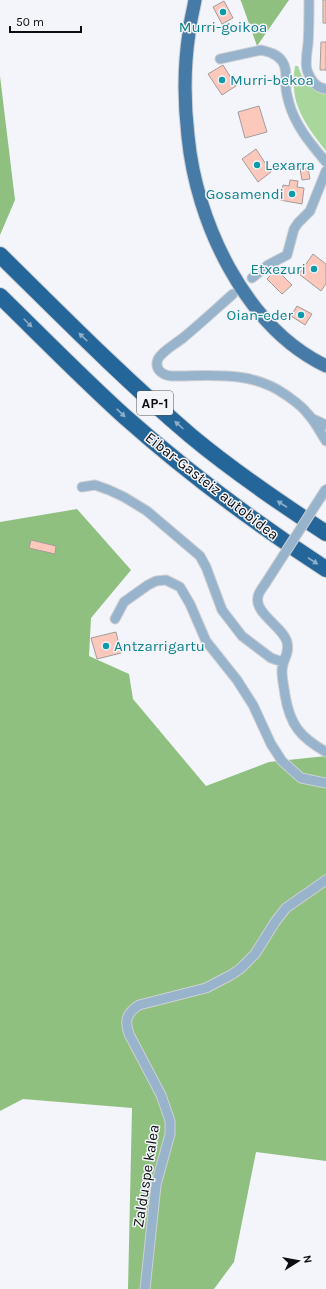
<svg xmlns="http://www.w3.org/2000/svg" width="326" height="1289" viewBox="0 0 326 1289" font-family="Karla,sans-serif">
<rect width="100%" height="100%" fill="#f3f5fa"/>
<!-- green -->
<path fill="#a9d69a" d="M295,66H298C303,81 309,90 326,93V151C312,133 295,112 294,88C293,81 294,73 295,66Z"/>
<!-- forest -->
<path fill="#8fc07f" d="M240,0H289L257,46L241,1Z
M0,76L15,200L0,235Z
M77,509L131,570L91,618L89,656L129,674L133,699L206,786L269,762L326,756V1161L256,1152L234,1262L214,1289H128L132,1108L23,1099L0,1111V522Z"/>
<!-- building -->
<path fill="#fdc8bc" stroke="#a29c9a" d="M323,0H326V23H323Z
M224,1L233,18L222,24L213,7Z
M321,42H326V70H320Z
M223,65L236,86L222,95L208,74Z
M259,106L267,132L245,138L238,112Z
M256,149L271,172L258,182L242,159Z
M308,168L310,179L302,180L300,169Z
M290,180L298,181L297,187L304,188L302,204L280,200L283,185L289,186Z
M313,254L326,264V284L321,291L299,274Z
M276,269L292,285L282,294L267,279Z
M297,306L312,314L305,325L291,316Z
M31,540L56,546L55,554L29,548Z
M116,632L121,653L97,659L91,638Z"/>
<g fill="none" stroke-linecap="round" stroke-linejoin="round">
<defs>
<path id="minor" d="M309,0C309,15 309,30 308,44C307,52 305,62 307,70C310,79 316,88 326,89
M220,59L261,50C269,52 277,54 282,61C288,69 285,79 286,88C286,93 288,98 289,103C296,127 311,144 326,162
M252,278L268,265L287,255L294,229L298,223L310,211L326,171
M233,294C217,308 201,323 184,337C176,344 163,350 158,359C154,369 162,375 171,376C212,376 251,370 286,395C294,401 301,405 307,413C315,421 320,432 326,441
M311,418L326,425
M82,487L95,485L109,490L124,497L147,511L200,556L206,567L222,610L242,636L271,658L283,662
M265,584C263,587 258,593 258,597C254,613 283,627 287,642C290,655 282,659 282,671C282,679 284,687 285,695C290,725 300,737 326,752
M115,619L124,602L148,585L156,581L166,580L180,587L190,604L206,641L237,680L253,705L271,744L282,761L301,778L326,783
M145,1289L156,1185L170,1134V1121L161,1095L129,1034C124,1020 127,1013 139,1005L206,988L231,975L240,969L255,954L275,922L286,908L326,880"/>
<path id="primary" d="M195,0C193,11 190,22 189,33C184,66 184,102 188,136C196,222 245,327 326,366"/>
<path id="motorway" d="M0,255C62,316 124,379 191,436C233,471 280,503 326,533
M0,296C41,336 81,377 124,416C187,472 255,523 326,569"/>
</defs>
<!-- minor casing -->
<use href="#minor" stroke="#ced0d4" stroke-width="11"/>
<!-- primary casing -->
<use href="#primary" stroke="#ced0d4" stroke-width="15"/>
<!-- motorway casing -->
<use href="#motorway" stroke="#ced0d4" stroke-width="18"/>
<!-- minor -->
<use href="#minor" stroke="#98b3cc" stroke-width="9"/>
<!-- primary -->
<use href="#primary" stroke="#477ba7" stroke-width="13"/>
<!-- motorway -->
<use href="#motorway" stroke="#246699" stroke-width="16"/>
<defs>
<path id="minor-bridge" d="M265,584L326,489"/>
</defs>
<!-- minor-bridge casing -->
<use href="#minor-bridge" stroke="#ced0d4" stroke-width="11" stroke-linecap="butt"/>
<!-- minor-bridge -->
<use href="#minor-bridge" stroke="#98b3cc" stroke-width="9"/>
</g>
<!-- one-way arrows -->
<defs><path id="oneway-solid" d="M-6-.8H1V-3.2L6.5 0L1 3.2V.8H-6Z"/></defs>
<g fill="#8caeca">
<use href="#oneway-solid" transform="translate(28 323) rotate(45)"/>
<use href="#oneway-solid" transform="translate(83 337) rotate(-136)"/>
<use href="#oneway-solid" transform="translate(121 413) rotate(43)"/>
<use href="#oneway-solid" transform="translate(179 425) rotate(-138)"/>
<use href="#oneway-solid" transform="translate(282 504) rotate(-147)"/>
<use href="#oneway-solid" transform="translate(313 561) rotate(33)"/>
</g>
<!-- markers -->
<g fill="#0f9aa8" stroke="#f3f5fa" stroke-width="1.5">
<circle cx="223" cy="12" r="4"/>
<circle cx="222" cy="80" r="4"/>
<circle cx="257" cy="165" r="4"/>
<circle cx="292" cy="194" r="4"/>
<circle cx="314" cy="269" r="4"/>
<circle cx="301" cy="315" r="4"/>
<circle cx="106" cy="646" r="4"/>
</g>
<g text-anchor="middle" stroke-width="3" stroke-linejoin="round" paint-order="stroke">
<!-- shield labels -->
<rect fill="#f3f5fa" stroke="#515355" stroke-width="1" x="137" y="391" width="36" height="24" rx="3"/>
<g font-size="14" font-weight="bold" fill="#0c0d0e">
<text x="155" y="408">AP-1</text>
</g>
<!-- culture labels -->
<g font-size="15" fill="#0d838f" stroke="#f3f5fa" text-anchor="start">
<text x="223" y="32" text-anchor="middle">Murri-goikoa</text>
<text x="230" y="85">Murri-bekoa</text>
<text x="265" y="170">Lexarra</text>
<text x="284" y="199" text-anchor="end">Gosamendi</text>
<text x="306" y="274" text-anchor="end">Etxezuri</text>
<text x="293" y="320" text-anchor="end">Oian-eder</text>
<text x="114" y="651">Antzarrigartu</text>
</g>
<!-- street labels -->
<g font-size="15" fill="#0c0d0e" stroke="#f3f5fa">
<text transform="translate(212 486) rotate(38)" y="5">Eibar-Gasteiz autobidea</text>
<text transform="translate(146 1176) rotate(-81)" y="5">Zalduspe kalea</text>
</g>
</g>
<!-- north arrow -->
<g transform="translate(298 1261) rotate(79)" stroke="#f3f5fa" stroke-width="3" paint-order="stroke">
<path d="M0-3L7 15L0 10L-7 15Z" fill="#0c0d0e"/>
<text y="-6" font-size="11" font-weight="bold" text-anchor="middle" fill="#0c0d0e">N</text>
</g>
<!-- scale -->
<path d="M10 26v6h71v-6" fill="none" stroke="#0c0d0e" stroke-width="2"/>
<text x="16" y="26" font-size="12" fill="#0c0d0e" stroke="#f3f5fa" stroke-width="3" paint-order="stroke">50 m</text>
</svg>
